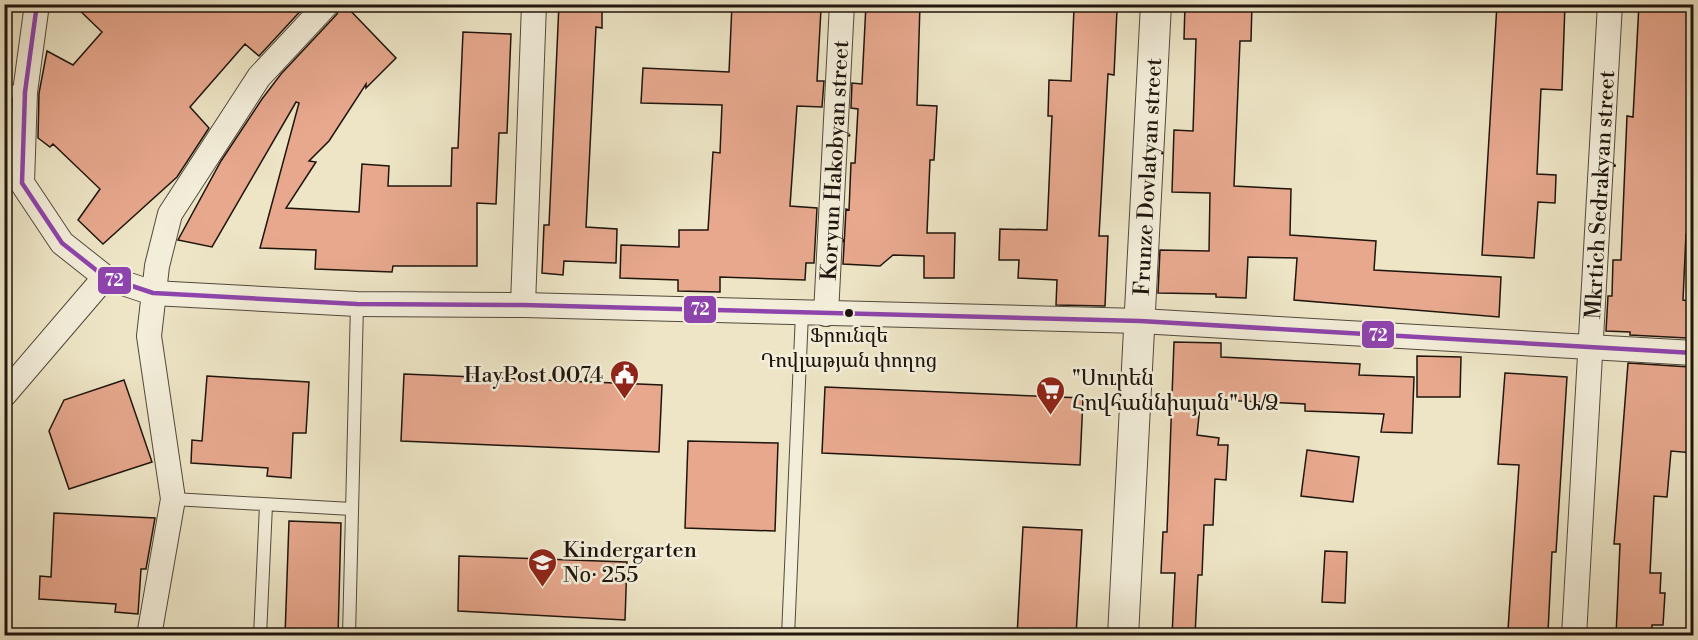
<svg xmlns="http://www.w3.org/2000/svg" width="1698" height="640" viewBox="0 0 1698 640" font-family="'Libre Bodoni','Noto Serif Armenian',serif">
<rect width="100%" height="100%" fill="#ede5c6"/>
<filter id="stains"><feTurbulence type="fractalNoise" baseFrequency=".00333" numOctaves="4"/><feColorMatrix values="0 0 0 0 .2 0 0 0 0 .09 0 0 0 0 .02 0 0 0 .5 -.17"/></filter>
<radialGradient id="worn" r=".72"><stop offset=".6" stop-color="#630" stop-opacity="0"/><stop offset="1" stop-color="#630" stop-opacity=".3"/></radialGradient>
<!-- building -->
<path fill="#e7a88e" stroke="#1f150d" stroke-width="1.5" d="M73,4H307L259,56L245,44L190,107L209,128L177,177L103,244L78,220L100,189L53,144L50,147L38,138L39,93L47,51L73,65L102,32Z
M341,4H344L396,58L366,88V84L329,141L309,161L316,162L286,208L359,212L362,164L389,166L388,186H451L452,148H458L463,32L511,34L507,133H499L496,204L477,203V266H393L392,272L315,269L316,250L260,248L299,103L296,102L212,247L178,240L221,161L262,99L281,74L337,14Z
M559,4H602V28L596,27L586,227L617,229L616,263L564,261L563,275L542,273L544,225H549Z
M732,4H808V9H821L817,81H824L822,107L797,106L790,206L817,208L814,263H806L805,280L720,277V292L678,291V280L620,278L621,245L679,247V230H708L713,152L720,153L722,105L641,103L643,68L729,72Z
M866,4H920L917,105L937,106L934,160H930L927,233H955L954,278H924V256L893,255L880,266L843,264L846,209L849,210L851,163H855L858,109L851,108L852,83L862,84Z
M1185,4H1252L1251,41H1240L1234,186L1291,189L1290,235L1376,241L1374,270L1501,277L1499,317L1294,300L1297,258L1248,257L1246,298L1216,297V294L1158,293L1160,250L1209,251L1210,193L1172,192L1174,130L1193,131L1196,39H1184Z
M1497,4H1565L1562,90L1541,89L1537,174L1556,175L1555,203L1538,202L1534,258L1482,255Z
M1639,4H1694V111H1691L1689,165H1691L1689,206H1694V234H1686L1683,300L1690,301L1687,338L1630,335V332L1606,331L1608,296H1612L1613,260H1621L1627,116L1633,117Z
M1074,8L1117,10L1114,75L1108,74L1099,236H1108L1105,306L1056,305L1057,280L1018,278L1019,260H999L1000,229L1047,230L1052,116H1048L1049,80L1071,81Z
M1174,342L1221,343V357L1360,364L1359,375L1414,377L1412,433L1381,432L1384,414L1305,411V404L1220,400V407L1200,406L1197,435L1219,438L1218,445H1228L1226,480L1215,479L1213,525H1204L1202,575H1198L1195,636H1172L1175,573H1161L1163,532H1167Z
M1417,356L1461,357L1460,397H1417Z
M1628,363L1690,367L1688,398L1694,399V453L1671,451L1667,497L1654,496L1650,573H1661L1660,593H1665L1663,625H1652V636H1616L1620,544H1614Z
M1505,373L1567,377L1556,552H1552L1548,632L1508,630L1519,465L1498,464Z
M404,374L662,385L659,452L401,441Z
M207,376L309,382L306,433H293L291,478L267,476L268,468L191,463L192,440L202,441Z
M124,380L152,462L69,489L49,431L64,400Z
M825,387L1083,398L1080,465L822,453Z
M688,441L778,443L775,531L685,528Z
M1307,450L1359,457L1353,502L1301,496Z
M54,513L155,518L146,569H141L138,614L115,612L116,604L39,599L40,576L51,577Z
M289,521L341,523L338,636H285Z
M1023,527L1082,530L1076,636H1017Z
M1325,551L1347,552L1345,603L1322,602Z
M459,556L627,562L625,620L458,611Z"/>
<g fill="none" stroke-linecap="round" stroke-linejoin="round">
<defs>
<path id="service" d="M4,91L25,92
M4,142H21
M173,499L352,509
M260,636L266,505
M349,636L357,304
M788,636L802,313"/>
<g id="minor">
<path d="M37,4L25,92L22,183L62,243L105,277L153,293L357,304L523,305L1140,321L1694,353"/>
<path d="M523,305L534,4"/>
<path id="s1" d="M826,314L842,4"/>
<path d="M4,395L105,277"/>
<path d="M149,636L173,499L149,336L157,266L170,214L259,77L327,4"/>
<path id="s2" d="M1574,636L1610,4"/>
</g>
<g id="tertiary">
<path id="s3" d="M1123,636L1156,4"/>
</g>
</defs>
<!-- service casing -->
<use href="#service" stroke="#52493b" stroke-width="14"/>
<!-- minor casing -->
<use href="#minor" stroke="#52493b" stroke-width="26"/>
<!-- tertiary casing -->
<use href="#tertiary" stroke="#52493b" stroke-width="32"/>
<!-- service -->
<use href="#service" stroke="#f3eeda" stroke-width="12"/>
<!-- minor -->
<use href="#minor" stroke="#f3eeda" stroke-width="24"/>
<!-- tertiary -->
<use href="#tertiary" stroke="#f3eeda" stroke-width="30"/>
<defs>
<path id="bus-1" d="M37,4L25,92L22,183L62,243L105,277L153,293L357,304L523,305L1140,321L1694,353"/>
</defs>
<!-- bus-1 casing -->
<use href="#bus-1" stroke="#f3eeda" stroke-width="9"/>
<!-- bus-1 -->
<use href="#bus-1" stroke="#8e44ad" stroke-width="4.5"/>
</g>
<!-- icons -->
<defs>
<symbol id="civic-pin" viewBox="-11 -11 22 30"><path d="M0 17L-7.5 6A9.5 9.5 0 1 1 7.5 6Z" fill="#8f2418" stroke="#f3eeda"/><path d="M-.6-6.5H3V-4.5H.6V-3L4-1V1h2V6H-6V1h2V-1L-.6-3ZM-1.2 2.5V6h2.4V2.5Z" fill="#fff"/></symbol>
<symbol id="supermarket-pin" viewBox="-11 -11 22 30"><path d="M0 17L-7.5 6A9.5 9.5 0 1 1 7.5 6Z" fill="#8f2418" stroke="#f3eeda"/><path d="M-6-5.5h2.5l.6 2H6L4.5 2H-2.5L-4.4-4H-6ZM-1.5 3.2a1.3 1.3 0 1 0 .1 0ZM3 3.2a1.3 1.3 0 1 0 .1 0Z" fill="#fff"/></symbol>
<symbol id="school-pin" viewBox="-11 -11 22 30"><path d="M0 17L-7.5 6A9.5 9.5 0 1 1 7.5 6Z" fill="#8f2418" stroke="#f3eeda"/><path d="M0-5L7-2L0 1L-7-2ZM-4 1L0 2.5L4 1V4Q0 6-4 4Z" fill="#fff"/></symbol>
</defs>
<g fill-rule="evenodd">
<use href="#civic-pin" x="608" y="358" width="33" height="45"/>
<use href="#supermarket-pin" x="1034" y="374" width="33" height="45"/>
<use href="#school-pin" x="526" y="546" width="33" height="45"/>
</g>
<!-- markers -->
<circle fill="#1f150d" stroke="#f3eeda" stroke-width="2" cx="849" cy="313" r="5"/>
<g text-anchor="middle" stroke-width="5" stroke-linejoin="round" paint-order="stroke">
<!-- bus labels -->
<g font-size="20" fill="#1f150d" stroke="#f3eeda">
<text x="849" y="342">Ֆրունզե<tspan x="849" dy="25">Դովլաթյան փողոց</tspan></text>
</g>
<!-- street labels -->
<g font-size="22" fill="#1f150d" stroke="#f3eeda">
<text dy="8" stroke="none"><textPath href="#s1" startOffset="154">Koryun Hakobyan street</textPath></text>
<text dy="8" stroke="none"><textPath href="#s3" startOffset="460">Frunze Dovlatyan street</textPath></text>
<text dy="8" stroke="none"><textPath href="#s2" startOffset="442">Mkrtich Sedrakyan street</textPath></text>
</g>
<!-- poi labels -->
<g font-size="22" fill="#1f150d" stroke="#f3eeda" text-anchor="start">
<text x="603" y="382" text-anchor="end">HayPost 0074</text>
<text x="1072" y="385">"Սուրեն<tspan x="1072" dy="25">Հովհաննիսյան" Ա/Ձ</tspan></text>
<text x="563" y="557">Kindergarten<tspan x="563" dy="25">Nօ․ 255</tspan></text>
</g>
</g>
<g stroke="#f3eeda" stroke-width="2">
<rect x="97" y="266" width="35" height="29" rx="6" fill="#8e44ad"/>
<rect x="683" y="295" width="34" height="29" rx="6" fill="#8e44ad"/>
<rect x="1361" y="320" width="34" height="29" rx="6" fill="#8e44ad"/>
</g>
<g font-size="16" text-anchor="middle" font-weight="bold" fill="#fff">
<text x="114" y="286">72</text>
<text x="700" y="315">72</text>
<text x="1378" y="341">72</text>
</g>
<!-- margin -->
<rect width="1698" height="640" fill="none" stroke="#ede5c6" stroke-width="24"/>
<rect x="6" y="6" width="1686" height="628" fill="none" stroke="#1f150d" stroke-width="3"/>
<rect x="12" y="12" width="1674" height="616" fill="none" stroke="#1f150d" stroke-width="1.5"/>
<rect width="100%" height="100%" filter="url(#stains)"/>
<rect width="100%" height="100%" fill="url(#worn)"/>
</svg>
